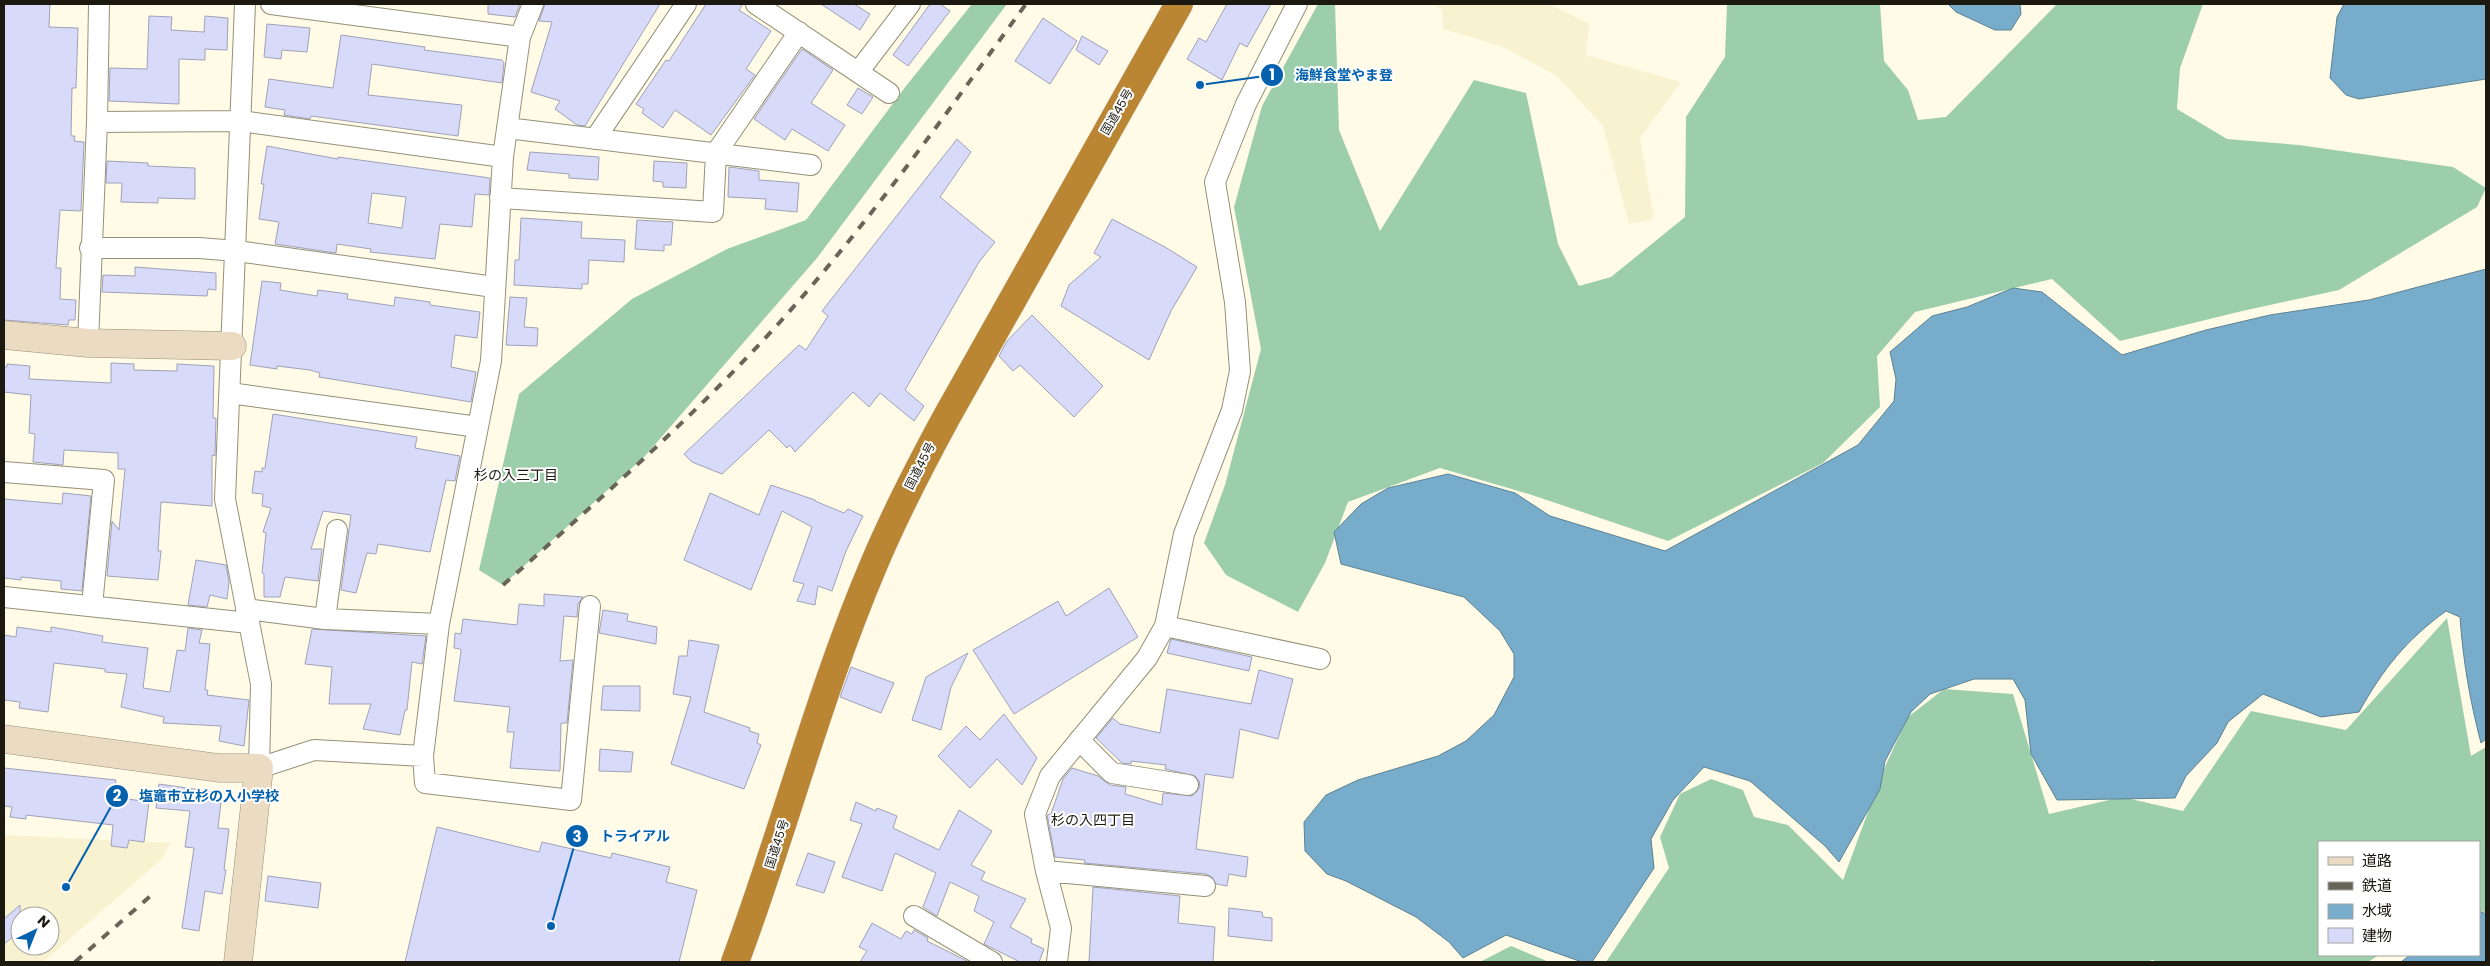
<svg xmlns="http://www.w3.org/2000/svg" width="2490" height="966" viewBox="0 0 2490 966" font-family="Poppins,'Noto Sans JP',sans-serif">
<rect width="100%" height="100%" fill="#fffbe6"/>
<!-- built -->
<path fill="#f8f2d1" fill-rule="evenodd" d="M1432,4H1549L1589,24L1586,55L1681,82L1640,138L1654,219L1629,224L1603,126L1557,76L1501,46L1443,29L1442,10Z
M4,835L171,843L162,859L43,962H4ZM20,916H50V946H20Z"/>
<!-- forest -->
<path fill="#9dceab" d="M972,4H1007L817,258L645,456L503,585L479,570L519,394L632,299L727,249L806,220L906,86Z
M1318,4H1335L1339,130L1380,231L1474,80L1526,93L1558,244L1579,286L1611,277L1685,217L1686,117L1725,57L1727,4H1880L1884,61L1908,90L1918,120L1946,117L2057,4H2203L2180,68L2177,109L2227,139L2299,145L2453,167L2486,188L2477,207L2339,290L2238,312L2120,341L2052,279L1915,312L1877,356L1880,407L1823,463L1668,541L1532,495L1440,468L1348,502L1325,563L1298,612L1226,575L1204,543L1225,485L1261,349L1234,207L1262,106Z
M2447,618L2471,756L2486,747V913L2479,910V842H2319V955H2379L2368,962H2156L2153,960L2145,962H1606L1669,868L1660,837L1680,794L1711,779L1743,790L1754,817L1788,825L1843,880L1883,771L1908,717L1944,689L2013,694L2049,814L2122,797L2183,811L2251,711L2346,730Z
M1511,946L1549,962H1480Z"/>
<!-- water -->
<path fill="#77adcb" stroke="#5b8193" d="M1948,4H2020L2021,14L2011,30H1995L1956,12Z
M2344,4H2486V79L2359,99L2346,95L2330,78L2337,17Z
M2486,269V739L2481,743C2470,701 2463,661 2460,617L2446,611C2406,640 2383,669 2359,712L2321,717L2263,694L2228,722L2217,743L2186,776L2175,798L2057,800L2031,754L2025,700L2013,679H1974L1930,694L1911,712L1885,761L1880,789L1839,862L1825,846L1750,781L1704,767L1673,800L1651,839L1654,868L1592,962H1582L1506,935L1463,958L1449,942L1416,917L1346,881L1327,874L1305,851L1304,822L1326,795L1358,780L1438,756L1466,741L1494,715L1514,677V654L1500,631L1464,597L1341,564L1334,532L1361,504L1388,488L1448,474L1515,493L1550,516L1665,551L1858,445L1894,401L1896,379L1890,352L1932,316L1967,307L2013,288L2042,292L2122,355L2206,330L2270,315L2369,300Z
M2479,911L2486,914V962H2401L2410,955H2479Z"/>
<!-- building -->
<path fill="#d7daf9" stroke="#9fa1b9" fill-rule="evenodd" d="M4,4H50L49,27L78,28L76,88H72L71,136H75L74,141L84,142L81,211L60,210L56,268H61L60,299L76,300L75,320H69L68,325L4,320Z
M488,4H520L515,17L488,14Z
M545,4H660L585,126L577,125L555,109L560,101L531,92L552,22L539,21Z
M706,4H743L739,10L771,31L746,69L755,75L711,135L675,110L663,128L642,113L644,109L636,104L666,60L669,61Z
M821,4H854L870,14L860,30Z
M930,4H940L950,11L908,66L893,55Z
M1227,4H1271L1247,47L1240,43L1222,80L1187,59L1199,38L1206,42Z
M149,16L172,17L171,30L204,32L205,16L228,18L227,50L205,49V60L179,59V104L109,101L110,68L147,69Z
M1043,18L1077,41L1050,84L1015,61Z
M267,24L310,28L307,52L282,50L281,59L264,57Z
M341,35L425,47L424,50L502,60L504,63L502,83L372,64L368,95L462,105L458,136L311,116L310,119L284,115L285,110L265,107L269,79L333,88Z
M1082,36L1108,51L1099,65L1076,50Z
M802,49L833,70L811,103L845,125L828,151L792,129L785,140L754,119Z
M858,88L873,97L862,114L847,105Z
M957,139L971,152L940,197L995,242L979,262L905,390L924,406L914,421L880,393L869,407L853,392L795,452L790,445L787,448L769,430L722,474L692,462L684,454L799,345L806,350L828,316L822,311Z
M267,146L338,159V157L490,178L489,195L475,194L472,227L440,224L435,259L370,252L371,249L337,244L336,253L275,244L279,222L259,219L264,184H261ZM372,193L406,197L402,228L368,223Z
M530,152L599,157L598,180L569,178V174L527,170Z
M107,161L148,163V166L195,168V199L158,198V203L121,202L122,183H106Z
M654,161L687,163L686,188L663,187V182L653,181Z
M729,167L759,171V180L799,183L797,212L765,209L766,199L728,197Z
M521,218L582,222L581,238L625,240L624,262L589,260L588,284H582V289L514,285L515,260H519Z
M1112,219L1165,247L1197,267L1171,311L1149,360L1061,306L1069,285L1101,257L1094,253Z
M637,220L673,222L671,245H664V251L635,249Z
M135,267L216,273V290L208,289L207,296L102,292L103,275L135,276Z
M262,281L281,283L280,290L317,296L318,290L348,294L347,299L394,306L395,297L430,302V305L480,312L477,338L455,335L451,367L476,372L471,402L319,377L320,373L310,370L277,366V369L250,365Z
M510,297L527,298L524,327L538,328L537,346L506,345Z
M1032,315L1103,386L1074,417L1020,365L1013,371L999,356L1007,341Z
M111,363L134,364V370L177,371V364L214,366L213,418H216L215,456L212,455V506L161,502L158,551H161L158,580L107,576L112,521L119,530L125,469H118V453L64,450L63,465L33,462L35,434L29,433L31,395L4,392V367H7V364L30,366L29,379L111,383Z
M273,414L417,437L415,448L460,456L455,481L446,480L430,552L378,544L376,554L367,553L356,593L341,590L351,515L323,511L311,549H322L318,581L285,577L280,597H264V574L262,573L266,533L263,532L271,508L262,506L263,494L252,493L255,471L262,472V468H265Z
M771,485L815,500V501L844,513L848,509L863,516L846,551L832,591L818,586L815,605L797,601L804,584L793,581L812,527L782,511L751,590L684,560L710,493L759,515Z
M63,493L91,496L82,591L61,589V581L21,577V580L4,578V499L62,504Z
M196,560L226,565L229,582L227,599L210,595L207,607L188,605Z
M1109,588L1138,637L1014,714L973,650L1058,601L1066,616Z
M544,594L583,597L578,604L577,617L564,616L560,661L573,660L567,723H561L560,771L510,768L514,732H507L510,707L454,701L461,651L460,649L454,648L455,633L461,634L463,619L517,625L519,604L544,606Z
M603,610L628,614L627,621L657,627L656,644L599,633Z
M17,627L51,632V627L69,630L103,636L102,642L148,648L143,688L170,692L177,650L185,651L188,628L202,630L199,643L210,644L205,690H208L207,695L249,700L244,746L219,741L221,726L163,723L164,717L121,707L127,674L105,672V669L54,663L48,712L19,708L20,702L4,700V635L16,637Z
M312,629L426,636L422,664L412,662L407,710H405L400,735L363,729L371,704H329L332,667L305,664Z
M1171,639L1252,657L1249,671L1167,653Z
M689,640L719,645L704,712L750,728L749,731L759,734L757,743L761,745L744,789L671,764L691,697L673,694L679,656H687Z
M968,653L951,687L941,730L912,720L926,677Z
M851,667L894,683L881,713L840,697Z
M1259,670L1293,679L1278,739L1240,729L1233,778L1205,774L1196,849L1248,857L1246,877L1229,874L1227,886L1216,884L1212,877L1206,874L1084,863L1085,860L1055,857L1047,815L1051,814L1063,779L1072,768L1098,776L1110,785L1126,787L1125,794L1162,805L1163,793L1192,796L1200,787L1199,781L1195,776L1165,769L1166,765L1131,761V764L1122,763L1096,738L1113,718L1120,724L1160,733L1167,689L1251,704Z
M603,686H640V711L601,710Z
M1004,714L1037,758L1022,785L997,759L970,788L938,756L966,726L980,740Z
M600,749L633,752L631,772L599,771Z
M4,768L116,780L114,797L149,802L144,842L129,840L127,848L111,846L113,825L26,815V819L10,817L12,807L4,806Z
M159,784L222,793L218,828L229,829L224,870H226L222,894L205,891L199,931L182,928L194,848L185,847L190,811L156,808Z
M856,802L876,811L877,808L897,816L893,828L939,850L959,810L992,831L971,865L985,872L981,880L1026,899L1010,927L1032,939L1031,943L1044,949L1039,962H1020L984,944L994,922L974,911L979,896L950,882L937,916L923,907L936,873L895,853L882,891L842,877L862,824L850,820Z
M437,827L539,852L542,842L611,858L612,853L670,867L666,882L697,890L679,962H405Z
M808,853L835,862L824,893L796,885Z
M268,876L321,883L318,908L265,901Z
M1093,887L1180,896L1178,923L1215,927L1213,962H1089Z
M20,905V931L4,944V919Z
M1229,908L1262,912L1263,917L1272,918V941L1228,936Z
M872,923L901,939L906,931L912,934L914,930L928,938L927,941L969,962H860L867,951L859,947Z"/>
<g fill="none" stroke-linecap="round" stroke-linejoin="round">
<defs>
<path id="street" d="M245,4L225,499L261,684L259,768L314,750L423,756L439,624L491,361L503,157L520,37L533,4
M271,4L520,37
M756,4L889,93
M859,71L910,4
M97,122L241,121L503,157
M507,128L811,165
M595,139L686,4
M500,198L713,212L716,153L799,32
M90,248H199L237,251L494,287
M88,343L97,122L99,4
M230,393L478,427
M4,472L104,480L92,606
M4,597L249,623
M246,609L325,619L439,624
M325,619L337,530
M1165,626L1320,659
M1079,740L1112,773L1188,785
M423,756L425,783L571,800L590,606
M1046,871L1205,886
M914,916L992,962
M1057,962L1061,928L1046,871L1035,814L1050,776L1147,658L1165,626L1184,534L1232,410L1240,371L1235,302L1215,182L1246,104L1297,4"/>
<path id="secondary" d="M4,335L88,343L232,346
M4,739L219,768H259L238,962"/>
<path id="highway" d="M735,962C784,831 819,693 874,564C895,514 920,466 946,418L1179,4"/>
</defs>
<!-- street casing -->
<use href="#street" stroke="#949078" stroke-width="22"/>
<!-- secondary casing -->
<use href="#secondary" stroke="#949078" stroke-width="29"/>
<!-- highway casing -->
<use href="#highway" stroke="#e8e8e7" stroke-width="29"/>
<!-- street -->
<use href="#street" stroke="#fff" stroke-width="20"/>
<!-- secondary -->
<use href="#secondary" stroke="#ebdbc2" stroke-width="28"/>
<!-- highway -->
<use href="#highway" stroke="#bb8634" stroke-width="28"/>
<!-- rail -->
<path stroke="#686558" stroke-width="4" stroke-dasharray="9 9" stroke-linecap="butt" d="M503,585C598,501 695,416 780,322C870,222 947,112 1026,4
M75,962L155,892"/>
</g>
<g text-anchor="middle" stroke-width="4" stroke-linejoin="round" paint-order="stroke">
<!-- street labels -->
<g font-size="12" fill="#1b1910" stroke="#fff">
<text transform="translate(1117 112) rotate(-60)" y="4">国道45号</text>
<text transform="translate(920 466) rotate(-63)" y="4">国道45号</text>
<text transform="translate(777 844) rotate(-72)" y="4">国道45号</text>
</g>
<!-- neighbourhood labels -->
<g font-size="14" fill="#1b1910" stroke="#fff">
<text x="516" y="480">杉の入三丁目</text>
<text x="1093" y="825">杉の入四丁目</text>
</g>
</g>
<!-- callouts -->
<path fill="none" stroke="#0361ae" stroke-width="2" d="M1200 85L1272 75M66 887L117 796M551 926L577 836"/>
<g fill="#0361ae" stroke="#fff" stroke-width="2">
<circle cx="1200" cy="85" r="5"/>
<circle cx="66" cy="887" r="5"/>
<circle cx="551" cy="926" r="5"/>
<circle cx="1272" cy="75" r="12"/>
<circle cx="117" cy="796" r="12"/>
<circle cx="577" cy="836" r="12"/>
</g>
<g font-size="15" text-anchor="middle" font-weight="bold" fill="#fff">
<text x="1272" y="80">1</text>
<text x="117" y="801">2</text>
<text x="577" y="842">3</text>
</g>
<g font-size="14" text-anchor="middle" font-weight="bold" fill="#0361ae" stroke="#fff" stroke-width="4" stroke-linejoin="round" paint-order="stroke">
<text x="1344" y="80">海鮮食堂やま登</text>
<text x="209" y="801">塩竈市立杉の入小学校</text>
<text x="635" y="841">トライアル</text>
</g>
<!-- border -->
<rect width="2490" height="966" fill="none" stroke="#1b1910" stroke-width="10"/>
<!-- legend -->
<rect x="2318" y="841" width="162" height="115" fill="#ffffff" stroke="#a4a39f"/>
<rect x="2328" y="857" width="25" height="8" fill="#ebdbc2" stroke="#a4a39f"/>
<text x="2362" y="866" font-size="15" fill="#1b1910">道路</text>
<rect x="2328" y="882" width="25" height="8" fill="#686558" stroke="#a4a39f"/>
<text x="2362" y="891" font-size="15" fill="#1b1910">鉄道</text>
<rect x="2328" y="904" width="25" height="15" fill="#77adcb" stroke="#a4a39f"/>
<text x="2362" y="916" font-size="15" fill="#1b1910">水域</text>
<rect x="2328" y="928" width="25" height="15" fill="#d7daf9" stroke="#a4a39f"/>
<text x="2362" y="941" font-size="15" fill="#1b1910">建物</text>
<!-- north arrow -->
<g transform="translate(35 931) rotate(43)"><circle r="24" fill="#ffffff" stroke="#a4a39f"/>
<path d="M0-4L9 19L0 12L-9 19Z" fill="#0361ae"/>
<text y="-8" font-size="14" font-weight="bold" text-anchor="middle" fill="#1b1910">N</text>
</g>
</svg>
